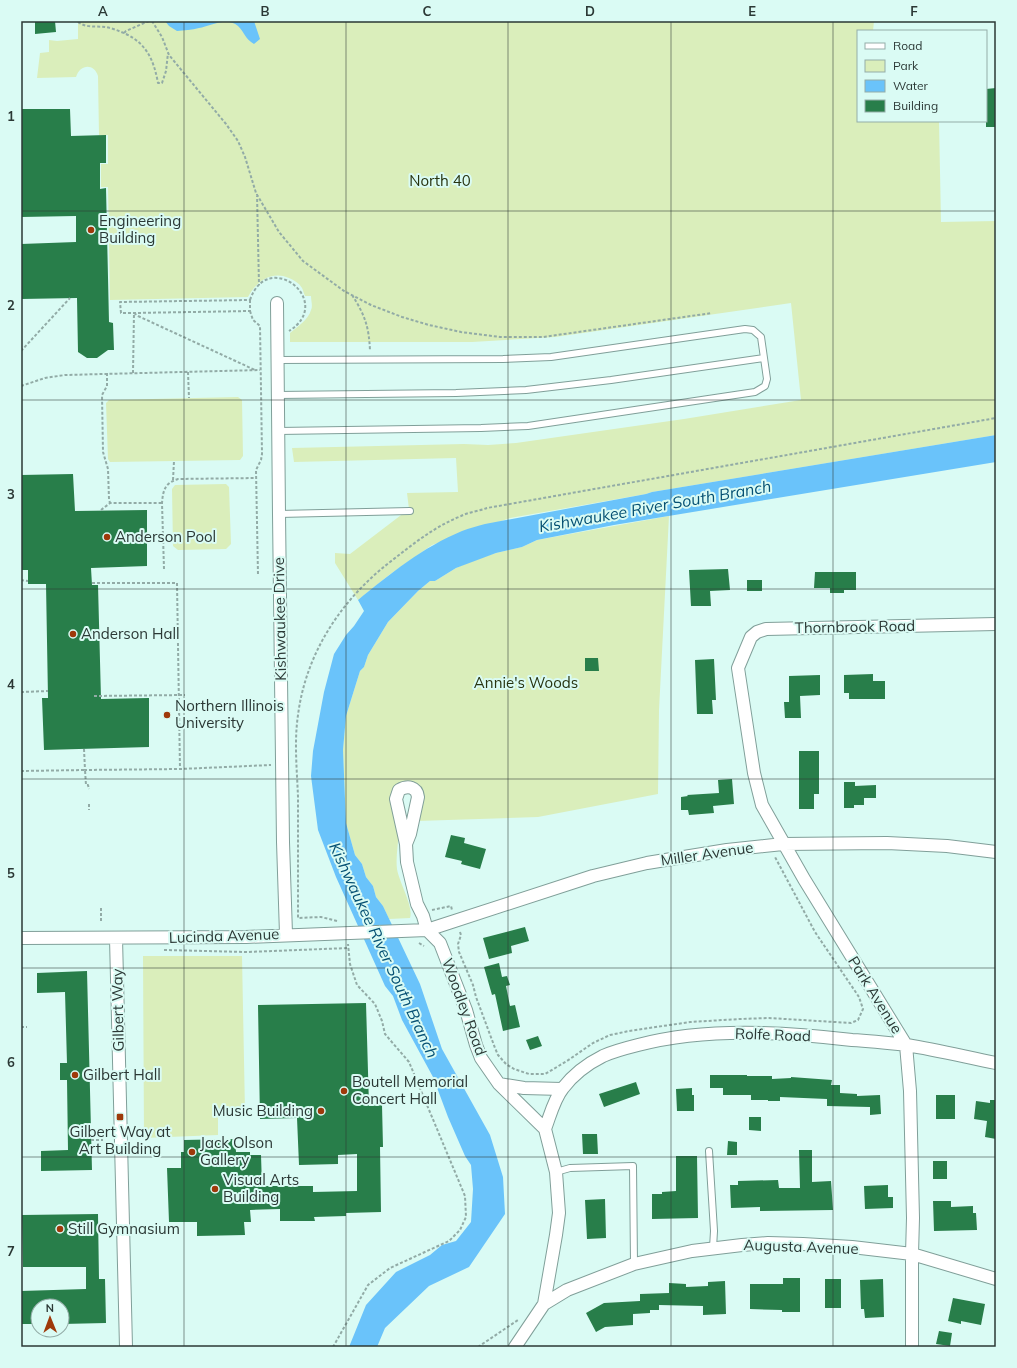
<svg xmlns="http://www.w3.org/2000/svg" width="1017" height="1368" viewBox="0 0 1017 1368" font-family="Mulish,sans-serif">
<rect width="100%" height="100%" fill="#dafbf4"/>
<!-- green -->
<path fill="#daeebb" d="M127,21H874L873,31H858V121H939L941,222L996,221V435L652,492L646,494L510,518L432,545L389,575L358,600L335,563V553L350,554L409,509L407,493L458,492L456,458L294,462L292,448L464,444L488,445L516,443L684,419L801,400L791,303L555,337L472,342H290V333C297,327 309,319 311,310C313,306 311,301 311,296H305C304,294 303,290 302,288C299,283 294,280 289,278C271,270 256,282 248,297L110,300L108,187H101V164H108V135H99L98,76C94,63 80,64 76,77L37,78L40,53L49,52V40L57,41L78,39V22Z
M238,397L242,400L243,456L240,460L110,462L108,459L106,403L109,400Z
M226,484L229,487L231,544L226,549L178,550L173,546L172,489L175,485Z
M669,516L659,710L658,794L538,817L417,821C419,814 424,806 424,798C423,778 396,775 391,794C389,803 395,812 397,820C401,836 395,853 397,869C399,882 414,907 410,918L389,919L383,906L376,897L373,886L366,877L362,864L355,855L346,823L343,750L346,716L360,671L364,667L368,655L388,622L418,591L430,581H435L456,568L476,559L496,553L522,547L537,540Z
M143,956H242L245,1112L218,1111V1135L144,1138Z"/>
<!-- water -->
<path fill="#6ac3fa" d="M165,21H254L260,39L254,44C245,39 245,33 238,26C227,16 210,26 199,28C192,30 184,30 177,31L169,26Z
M996,435V462L614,525L537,540L522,547L496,553L456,568L435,581H430L418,591L388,622L368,655L364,667L360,671L346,716L343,750L346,823L355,855L362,864L366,877L373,886L376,897L383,906L420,984L442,1049L490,1135L503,1177L505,1214L469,1267L429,1286L385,1328L377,1347H349L366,1305L396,1272L430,1255L442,1245L456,1241L471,1222L473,1189L471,1165L465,1156L448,1117L433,1077L402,1020L393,996L385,986L336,877L318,830L311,776L313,751L324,692L334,654L346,635L354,626L364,611L358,600C390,574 423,547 462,531C469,528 478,526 485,524L646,494L652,492Z"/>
<!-- building -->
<path fill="#287e4a" d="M35,21H55L56,32L35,34Z
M996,88V127H986V89Z
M21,109H70L71,136L106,135V163H100V189L106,188L109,322L113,323L114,350H108L97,358H87L78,352L77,298L21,299V244L76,242V216L21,217Z
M73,474L75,511L147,510V566L91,568L92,585H98L101,699L149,698V747L44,750L42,698H48L46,584H28V570H21V475Z
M728,569L730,590L710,591L711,606H691L689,570Z
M815,572H856V590H844V593H830V588H814Z
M747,580H762V591H747Z
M585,658H598L599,671H585Z
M714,659L716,700H712L713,714H697L695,660Z
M873,674V681H885V699H849V693H844V675Z
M820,675V695L800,696L801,718H785L784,702H789V676Z
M799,751H819V794H814V809H799Z
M732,779L734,804L713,806L714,813L689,815L688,810H681V797L688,796L687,795L719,793L718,780Z
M844,782H855V786L876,785V798H864V805H854V808H844Z
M451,835L465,838L464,843L486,849L480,869L461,864L462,861L445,857Z
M525,927L529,941L511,946L512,953L489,959L483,938Z
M499,963L502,977L507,976L510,985L506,986L510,1006L515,1005L520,1027L503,1031L495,994L492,995L484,967Z
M87,971L92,1170L41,1171V1151L68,1150L67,1080H60V1063H67L65,992L37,993V973Z
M366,1003L369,1106L382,1105L383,1147H380L381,1212L346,1213V1216L314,1217L315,1221H280V1209L250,1210L251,1222H244L245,1235L197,1236V1222H169L167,1168H181V1152H184V1140L235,1139L236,1152H250V1155H261L262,1186H313V1192L357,1191V1154L338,1155V1164L299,1165L297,1118L260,1119L258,1005Z
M538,1036L542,1046L530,1050L526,1040Z
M710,1075H747V1076H772V1079L791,1078V1077L832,1080L831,1085H840V1093L857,1094V1096L880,1095L881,1114L870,1115V1107L827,1106V1099L780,1097V1101H768V1100H751V1095H723V1088H710Z
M636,1082L640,1094L604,1107L599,1094Z
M692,1088V1095H694V1111H677L676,1089Z
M936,1095H955V1119H936Z
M990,1100H996V1139L985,1137L987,1121L974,1119L976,1101L990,1103Z
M749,1117H761V1131L749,1130Z
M582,1134H597L598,1154H583Z
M728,1141L737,1142V1155H727Z
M799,1150H812V1182L831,1181L833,1210L760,1211V1207L731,1208L730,1185H738V1181L778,1180L779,1188H800Z
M676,1156H697L698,1218L652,1219V1194H662V1192L676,1191Z
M933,1161H947V1179H933Z
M888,1185V1197H893V1208L865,1209L864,1186Z
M605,1199L606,1238L587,1239L585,1200Z
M933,1201H951V1207L973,1206V1213H976L977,1230L934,1231Z
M98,1214L99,1279H105L106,1323L62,1324V1306H38V1324H21V1291L86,1289V1267H23L22,1215Z
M783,1278H800V1312H782V1310L750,1309V1284H783Z
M825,1279H841V1308H825Z
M883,1279L884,1317L865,1318L864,1309H861L860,1280Z
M725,1281L726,1314L703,1315V1306L659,1305V1310H650V1313L633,1314V1325L605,1327L596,1332L586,1313L604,1303L640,1301V1294L669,1293V1283L686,1284V1287L708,1286V1282Z
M953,1298L985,1304L981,1325L961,1321V1324L948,1321Z
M939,1331L952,1333L950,1346L936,1344Z"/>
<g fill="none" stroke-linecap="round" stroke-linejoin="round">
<defs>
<path id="lane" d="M277,360L503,359L551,357L745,329L753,330L761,337L767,379L765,386L755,392L528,426L481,428L278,431
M277,395L456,393L526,390L611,380L764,358
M279,514L410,511
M709,1151L714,1231L713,1248
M556,1172L570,1168L633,1166L634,1264"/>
<path id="street" d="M277,303L279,514L283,842L286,934
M406,844L410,834L418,797C417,787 408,785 399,790L396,799L406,844L407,862L417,904L423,916L427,930L440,943L466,1010L476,1045L481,1058L499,1084L545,1129L556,1172L559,1213L556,1235L544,1304
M21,938L246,937L427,930L593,876L647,863L727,850L783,844L887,843L947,846L996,852
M116,938L126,1347
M499,1084L524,1088L562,1089
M545,1129C550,1116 554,1099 563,1088C573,1075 589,1063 603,1056C614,1051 626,1048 638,1045C707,1027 782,1032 852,1040C870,1041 889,1043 907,1045C937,1050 966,1057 996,1063
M515,1347L544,1304L567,1290L634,1264L692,1251L742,1245L768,1243L803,1244L852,1247L912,1254L996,1279
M912,1347V1254L913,1218L910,1091L906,1045L804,879L762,805L754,773L738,668L751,637L757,632L766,629L996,624"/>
</defs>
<!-- lane casing -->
<use href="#lane" stroke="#809f99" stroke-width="8"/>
<!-- street casing -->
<use href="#street" stroke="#809f99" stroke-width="14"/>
<!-- path -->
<path stroke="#92aba6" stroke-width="2" stroke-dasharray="3 2" stroke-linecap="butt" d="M152,21L162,37L169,55L226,124L238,141L245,157L256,193L279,232L303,261L344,291L371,305L402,317L429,325L461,332L500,337H543L712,313
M78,22C86,28 96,26 105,27C112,28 119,31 126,34C147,44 154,61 158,83H162L166,71L168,53
M124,33L126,31L149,21
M257,194L259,285
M352,295C365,315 369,327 370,351
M250,300V311L134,313H121L120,302Z
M250,300C268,247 336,302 289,331
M250,311L253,320L260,326L262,454L261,460L256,470L258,575
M21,351L70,298
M188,372L189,398
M107,373V386L102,395L103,452L108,469L109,499L110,503
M133,373L134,313L138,316L255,370
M21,386L45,378L65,375L260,370
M173,480L174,461
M101,510L110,503H162
M164,569L162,503C163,490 165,483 178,479L256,478
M21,580L28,581
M92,583H177L180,769
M21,692L48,691
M94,696L185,695
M84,749L85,770L180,769L271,765
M21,771L85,770L86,785H88L89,789
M89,804V810
M101,908V921
M432,910L451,906L452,910
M337,921L321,917L298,918C298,877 298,837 298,797C297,770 294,742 298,715C306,653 341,600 390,562C413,544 434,527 461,516C469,512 479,511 487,508L996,418
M460,932L461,935L458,944L459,952L473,985L476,997L495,1048L498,1055L506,1064L514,1069L529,1074H545L567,1061L593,1043L610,1035L629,1031L690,1022L740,1019L769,1018L851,1023L858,1020L863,1009L859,997L815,932L775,857
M419,943L424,946
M164,950L247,952L349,948
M21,1027H27
M91,1140H103
M56,1330V1332
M333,1347L368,1285L390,1268L449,1241L460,1230L466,1217L465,1196L409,1062L385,1034L382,1021L375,1004L357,985L350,964L348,944
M478,1347L518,1320"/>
<!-- lane -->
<use href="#lane" stroke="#fff" stroke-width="6"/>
<!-- street -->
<use href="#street" stroke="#fff" stroke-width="12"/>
</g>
<!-- grid -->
<path fill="none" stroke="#2b3835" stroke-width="1" stroke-opacity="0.55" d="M184,21V1347M346,21V1347M508,21V1347M671,21V1347M833,21V1347M21,211H996M21,400H996M21,589H996M21,779H996M21,968H996M21,1157H996"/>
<!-- markers -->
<g fill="#9e390a" stroke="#dafbf4" stroke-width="1.5">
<circle cx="91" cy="230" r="4"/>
<circle cx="107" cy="537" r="4"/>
<circle cx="73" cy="634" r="4"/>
<circle cx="167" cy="715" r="4"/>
<circle cx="75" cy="1075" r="4"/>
<circle cx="344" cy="1091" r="4"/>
<circle cx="321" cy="1111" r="4"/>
<rect x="116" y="1113" width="8" height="8" rx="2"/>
<circle cx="192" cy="1152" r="4"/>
<circle cx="215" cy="1189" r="4"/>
<circle cx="60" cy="1229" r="4"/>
</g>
<g text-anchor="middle" stroke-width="4" stroke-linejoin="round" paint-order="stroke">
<!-- park labels -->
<g font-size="15" fill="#283410" stroke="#dafbf4">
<text x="440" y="186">North 40</text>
<text x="526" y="688">Annie's Woods</text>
</g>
<!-- poi labels -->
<g font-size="15" fill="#2b3835" stroke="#dafbf4" text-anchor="start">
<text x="99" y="226">Engineering<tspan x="99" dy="17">Building</tspan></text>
<text x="115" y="542">Anderson Pool</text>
<text x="81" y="639">Anderson Hall</text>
<text x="175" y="711">Northern Illinois<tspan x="175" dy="17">University</tspan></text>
<text x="83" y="1080">Gilbert Hall</text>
<text x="352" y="1087">Boutell Memorial<tspan x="352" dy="17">Concert Hall</tspan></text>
<text x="313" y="1116" text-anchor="end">Music Building</text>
<text x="120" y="1137" text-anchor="middle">Gilbert Way at<tspan x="120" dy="17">Art Building</tspan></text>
<text x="200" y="1148">Jack Olson<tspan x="200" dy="17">Gallery</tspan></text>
<text x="223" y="1185">Visual Arts<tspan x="223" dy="17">Building</tspan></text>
<text x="68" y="1234">Still Gymnasium</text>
</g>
<!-- street labels -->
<g font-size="15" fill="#2b3835" stroke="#dafbf4">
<text transform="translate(280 619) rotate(-91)" y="5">Kishwaukee Drive</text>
<text transform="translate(855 627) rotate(-1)" y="5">Thornbrook Road</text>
<text transform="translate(707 854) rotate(-8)" y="5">Miller Avenue</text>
<text transform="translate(224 936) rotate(-2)" y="5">Lucinda Avenue</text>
<text transform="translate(875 995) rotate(58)" y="5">Park Avenue</text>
<text transform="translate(464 1007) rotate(70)" y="5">Woodley Road</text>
<text transform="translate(118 1010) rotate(-91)" y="5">Gilbert Way</text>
<text transform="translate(773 1035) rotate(2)" y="5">Rolfe Road</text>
<text transform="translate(801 1247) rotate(2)" y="5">Augusta Avenue</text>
</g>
<!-- water labels -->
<g font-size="16" font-style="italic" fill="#055073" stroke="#dafbf4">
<text transform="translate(655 506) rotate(-10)" y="6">Kishwaukee River South Branch</text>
<text transform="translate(384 950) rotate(65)" y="6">Kishwaukee River South Branch</text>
</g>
</g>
<!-- border -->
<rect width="1017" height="1368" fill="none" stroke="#dafbf4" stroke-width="44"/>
<!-- legend -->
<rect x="857" y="30" width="130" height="92" fill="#dafbf4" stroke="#94ada8"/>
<rect x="865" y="43" width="20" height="6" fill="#ffffff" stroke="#94ada8"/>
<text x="893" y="50" font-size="12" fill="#2b3835">Road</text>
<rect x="865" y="60" width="20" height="12" fill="#daeebb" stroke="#94ada8"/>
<text x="893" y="70" font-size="12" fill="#2b3835">Park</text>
<rect x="865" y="80" width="20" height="12" fill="#6ac3fa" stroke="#94ada8"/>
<text x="893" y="90" font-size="12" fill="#2b3835">Water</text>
<rect x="865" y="100" width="20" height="12" fill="#287e4a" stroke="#94ada8"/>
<text x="893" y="110" font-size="12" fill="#2b3835">Building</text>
<!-- north arrow -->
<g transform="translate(50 1318) rotate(359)"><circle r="19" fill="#dafbf4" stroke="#94ada8"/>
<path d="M0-3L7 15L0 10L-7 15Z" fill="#9e390a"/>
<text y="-6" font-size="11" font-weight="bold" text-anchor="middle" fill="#2b3835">N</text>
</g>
<rect x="22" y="22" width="973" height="1324" fill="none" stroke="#2b3835" stroke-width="1.5"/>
<g font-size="13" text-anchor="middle" font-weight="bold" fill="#2b3835">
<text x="103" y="16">A</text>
<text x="265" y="16">B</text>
<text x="427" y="16">C</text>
<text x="590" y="16">D</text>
<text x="752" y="16">E</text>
<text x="914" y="16">F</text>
<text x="11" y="121">1</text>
<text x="11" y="310">2</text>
<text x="11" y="499">3</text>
<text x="11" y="689">4</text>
<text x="11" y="878">5</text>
<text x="11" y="1067">6</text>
<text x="11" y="1256">7</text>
</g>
</svg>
